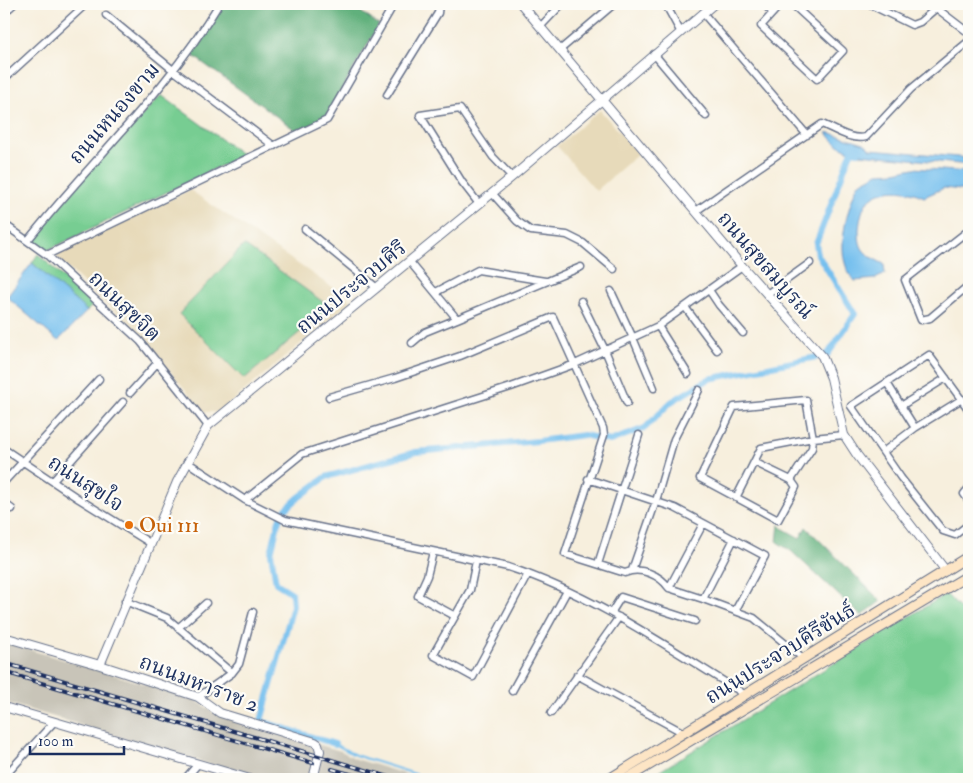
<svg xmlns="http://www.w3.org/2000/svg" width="973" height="783" viewBox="0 0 973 783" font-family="'IM FELL Double Pica','Noto Serif Thai',serif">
<rect width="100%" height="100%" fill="#fdfcf7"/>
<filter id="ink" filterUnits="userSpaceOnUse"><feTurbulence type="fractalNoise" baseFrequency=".02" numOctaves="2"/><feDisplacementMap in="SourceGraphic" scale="10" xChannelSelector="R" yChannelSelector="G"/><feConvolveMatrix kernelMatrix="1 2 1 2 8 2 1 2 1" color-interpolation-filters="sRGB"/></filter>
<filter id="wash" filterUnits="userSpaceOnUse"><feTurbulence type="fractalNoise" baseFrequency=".0096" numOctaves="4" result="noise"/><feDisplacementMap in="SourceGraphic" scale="20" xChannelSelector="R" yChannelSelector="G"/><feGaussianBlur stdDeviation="1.12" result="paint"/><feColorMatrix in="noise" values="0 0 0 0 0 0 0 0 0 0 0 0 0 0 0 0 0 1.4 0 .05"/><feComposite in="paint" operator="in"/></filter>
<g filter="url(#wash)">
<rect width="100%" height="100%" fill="#f7efdd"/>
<!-- built -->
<path fill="#e7daba" d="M600,110L638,154L596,191L557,146Z
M190,190L352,301L219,412H204L140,335L54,255Z"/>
<!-- industrial -->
<path fill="#c8c4b8" d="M4,642L192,698L218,715L341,751L356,759L421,779H260L4,702Z"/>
<!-- green -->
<path fill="#77cd92" stroke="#497e78" d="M161,95L243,155L46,251L33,239L57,205Z
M244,245L330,307L244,379L179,314Z
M38,254L93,305L87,311L32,263Z
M946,594L969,618V779H647Z"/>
<!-- forest -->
<path fill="#61b07c" stroke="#3e706d" d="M222,4H350L379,25L325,118L298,132L192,55Z
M779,524L782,528L800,538L806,527L881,601L861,616L791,551L777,542Z"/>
<!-- water -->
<path fill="#75bfee" stroke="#4877a6" d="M827,132L864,143L871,149L969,158V165L860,154C847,151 833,144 827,132Z
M914,168L969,172V191L944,188L924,197C908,189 883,186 869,200C862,206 860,220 859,229C859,237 859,245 864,251C869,257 878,261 884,264L885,274L875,279L855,281C832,258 847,210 858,184L878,173L895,172Z
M32,263L87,311L58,341L7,297Z"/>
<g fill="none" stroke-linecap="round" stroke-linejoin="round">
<!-- stream -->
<path stroke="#75bfee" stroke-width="2" d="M335,744L355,755L431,779"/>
<!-- canal -->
<path stroke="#75bfee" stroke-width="6" d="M335,744L261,721L293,606L292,593L276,583L271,553L279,520L283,512L298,498L326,477L416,452L538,441L584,435L610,441L645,428L671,402L709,379L822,356L828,354L855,314L818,255L816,244L847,162L852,151L858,152"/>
</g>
</g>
<g filter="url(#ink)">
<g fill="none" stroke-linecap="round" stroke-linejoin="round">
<defs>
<path id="minor" d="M667,4L666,5L680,31
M764,4L773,13
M781,4L761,26L817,79L843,51L792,4
M869,4L912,25L920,22L941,4
M931,4L969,33
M4,13L14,4
M703,13L807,135
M106,15L173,70L274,146
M541,26L562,4
M561,49L614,4
M654,54L706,116
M4,79L86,4
M387,95L438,13L439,4
M492,193L517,221L531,231L567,235L583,243L614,269
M479,204L462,182L420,115L460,109L493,157L512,177
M696,211L822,124C834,129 852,141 866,137L911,89L969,41
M4,224L47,255L140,341L208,426
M305,229L377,288
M969,230L905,280L921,320L930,318L969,285
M28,240C91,161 167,91 219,4
M47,255L327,120L394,4
M410,262L457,319L581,267
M709,290L719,305L743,333
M611,291L633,338L654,388
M436,292L478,270L545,281
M767,294L810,263
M581,301L605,350L627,403
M685,307L717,350
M658,326L688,374
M412,343L425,332L457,319
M887,383L915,428
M130,393L158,362
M329,397L395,378L460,356L553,317L603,428L604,435L565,554L625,573C640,566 660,575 669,588
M806,400L813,438L812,448L791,480L796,487L778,520L700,478L734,407Z
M901,406L946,378
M969,410L929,355L851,406L901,478L943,531L955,535L969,524
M4,449L79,499L150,543
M883,452L915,428L962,399
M187,462L245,500L285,520L508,567C594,595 669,648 746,695
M754,462L791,480
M588,479L675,508L765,556L735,611
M53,481L123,402
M4,482L99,379
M969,488L964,494L969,501
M736,498L761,448L813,438L844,435
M245,500L302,454L511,387L575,364L658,326L742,266
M4,503L12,509
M703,524L669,588L703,599L754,618L804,659
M433,552L427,576L418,596L455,616
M476,561L470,590L433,655L473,677L528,574
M598,564L639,435
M632,570L656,501L674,439L699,390
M703,599L734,539
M125,601L167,618L232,673
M611,613L621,597L695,621
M178,628L206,603
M577,675L684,733
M512,691L567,591
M198,697L232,673L239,664L253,612
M551,713L619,617
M4,777L54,722
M185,779L198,764"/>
<path id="tertiary" d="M521,4L742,266L822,356L831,378L844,435L857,455L946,571
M4,637L100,665L198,697L220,713L315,742L318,744L320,751L313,779
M100,665L177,482L208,426L512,177L714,4
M4,707L250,779"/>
<path id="secondary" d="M609,779L969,556
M626,779L969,575"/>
</defs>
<!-- minor casing -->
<use href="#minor" stroke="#68728a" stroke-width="9"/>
<!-- tertiary casing -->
<use href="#tertiary" stroke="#68728a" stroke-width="10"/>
<!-- secondary casing -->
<use href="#secondary" stroke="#68728a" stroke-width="11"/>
<!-- minor -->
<use href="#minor" stroke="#fff" stroke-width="6"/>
<!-- tertiary -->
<use href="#tertiary" stroke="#fff" stroke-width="8"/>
<!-- secondary -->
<use href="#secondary" stroke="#fde5c5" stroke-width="9"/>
<defs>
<path id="rail" d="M4,663L396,779
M4,672L313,763
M332,769L368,779"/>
</defs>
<!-- rail casing -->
<use href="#rail" stroke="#1b2f5e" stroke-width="4"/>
<!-- rail -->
<use href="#rail" stroke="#fdfcf7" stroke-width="2" stroke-dasharray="5.5" stroke-linecap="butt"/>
</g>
</g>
<!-- markers -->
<circle fill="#e8710a" stroke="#fdfcf7" stroke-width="2" cx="129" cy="525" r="5"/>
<g text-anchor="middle" stroke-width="4.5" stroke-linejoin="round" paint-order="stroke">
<!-- street labels -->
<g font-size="21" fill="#1b2f5e" stroke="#fdfcf7">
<text transform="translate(114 113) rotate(-49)" y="7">ถนนหนองขาม</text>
<text transform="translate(766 265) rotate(49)" y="7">ถนนสุขสมบูรณ์</text>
<text transform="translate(351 287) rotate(-39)" y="7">ถนนประจวบศิริ</text>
<text transform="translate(125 306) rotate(44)" y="7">ถนนสุขจิต</text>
<text transform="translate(86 483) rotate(33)" y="7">ถนนสุขใจ</text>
<text transform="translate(780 653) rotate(-32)" y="7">ถนนประจวบคีรีขันธ์</text>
<text transform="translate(199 683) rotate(21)" y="7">ถนนมหาราช 2</text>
</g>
<!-- food labels -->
<g font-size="21" fill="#c56008" stroke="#fdfcf7" text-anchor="start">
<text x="139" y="532">Oui 111</text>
</g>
</g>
<!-- margin -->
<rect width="973" height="783" fill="none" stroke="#fdfcf7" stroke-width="20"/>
<!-- scale -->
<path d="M30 746v8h94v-8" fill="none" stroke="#1b2f5e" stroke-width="2.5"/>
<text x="38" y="746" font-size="15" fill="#1b2f5e" stroke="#fdfcf7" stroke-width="4" paint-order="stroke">100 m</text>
</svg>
